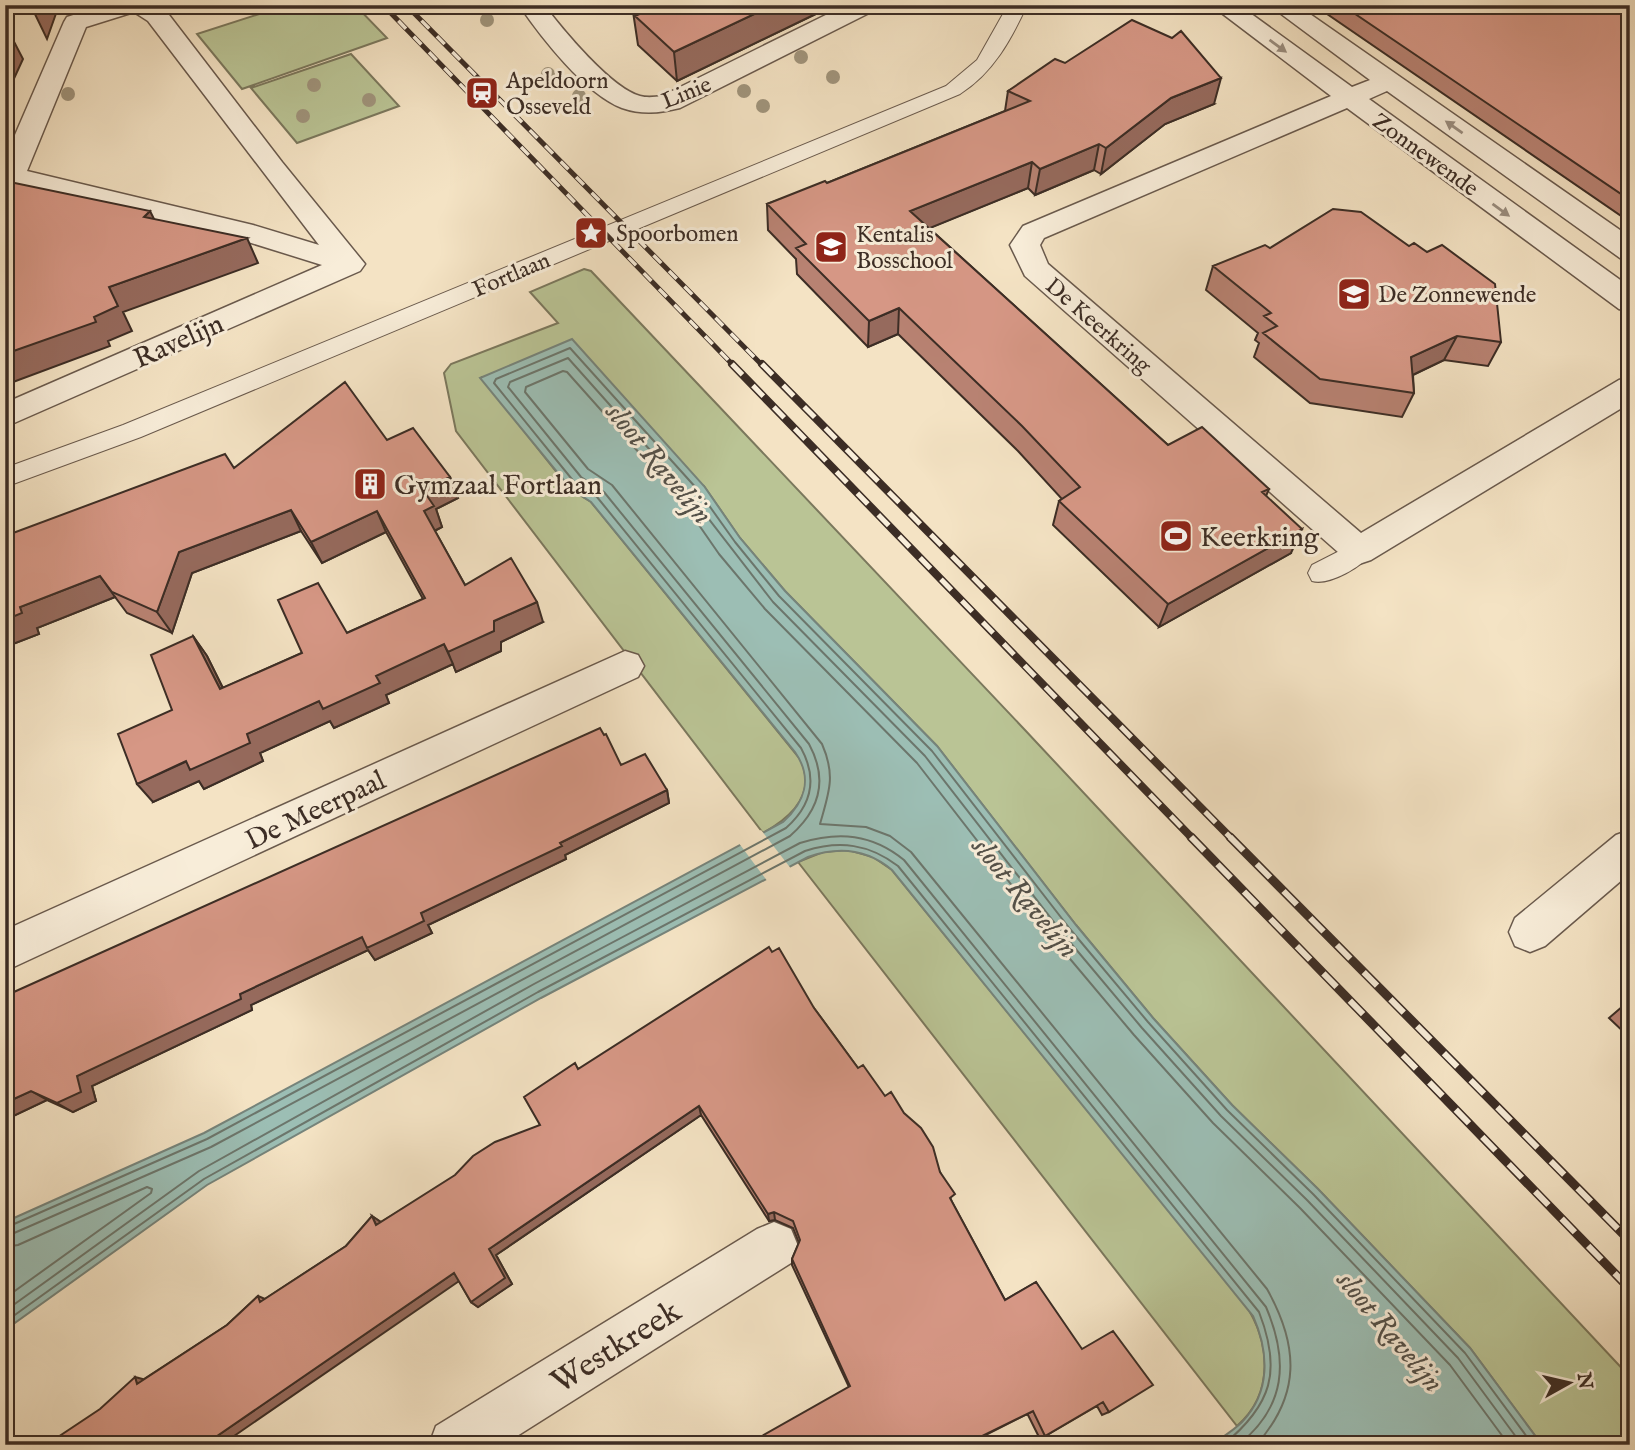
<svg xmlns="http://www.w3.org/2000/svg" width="1635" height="1450" viewBox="0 0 1635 1450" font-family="'IM FELL English',serif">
<rect width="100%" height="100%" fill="#f4e3c4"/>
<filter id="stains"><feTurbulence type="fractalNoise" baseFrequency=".00286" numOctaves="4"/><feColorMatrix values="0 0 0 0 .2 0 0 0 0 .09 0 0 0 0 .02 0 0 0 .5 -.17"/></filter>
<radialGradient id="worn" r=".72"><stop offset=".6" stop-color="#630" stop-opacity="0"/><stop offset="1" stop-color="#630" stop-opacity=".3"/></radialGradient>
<!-- green -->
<path fill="#bac495" stroke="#7b785d" stroke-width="2" d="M287,5H355L387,38L242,89L197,34Z
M351,54L399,106L297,143L251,88Z
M584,269L591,271L1024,729L1630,1377V1445H1542L1470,1348L1318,1189L1232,1105L1153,1018L1076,925L937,746L785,591L740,538L704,486L481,377L570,489L591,502L800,759C817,793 792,817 763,833L456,431L444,373L451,364L558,323L530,292Z
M848,850L873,857L892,870L1245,1304C1270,1342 1275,1393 1237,1426L798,862L823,852Z"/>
<!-- water -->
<path fill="#9cbeb4" stroke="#76847b" stroke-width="2" d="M572,339L704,486L740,538L785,591L937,746L1076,925L1153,1018L1232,1105L1318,1189L1470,1348L1542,1445H1211C1221,1438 1233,1431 1242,1422C1271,1392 1269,1352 1253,1316L892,870C867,849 839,846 808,857L541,998L207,1185L5,1330V1222L204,1133L783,822C805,802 813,778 795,752L591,502L571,489L480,378Z"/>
<!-- pier -->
<path fill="#f4e3c4" d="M761,830L792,870L768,882L738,842Z"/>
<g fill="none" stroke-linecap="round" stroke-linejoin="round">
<!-- shore -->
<path stroke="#6c766c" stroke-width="2" d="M5,1228L207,1139L786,828C812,805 818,779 801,748L597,497L575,483L494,383L496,379L570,348L698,490L735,542L779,596L932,751L1070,929L1148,1022L1227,1110L1313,1194L1465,1353L1533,1445
M5,1237L211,1147L790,836C820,810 828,779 809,744L604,492L581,477L508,387L510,382L568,358L691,496L773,602L925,756L1064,935L1142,1028L1221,1116L1307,1200L1458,1358L1522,1445
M5,1247L18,1245L147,1187L152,1189L151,1193L5,1298
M5,1311L199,1171L534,984L800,843C839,831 872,834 904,860L1266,1307C1289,1361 1286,1407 1238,1445
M5,1322L204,1179L538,992L805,851C840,840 869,844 898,866L1259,1312C1282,1371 1272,1405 1223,1445
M1256,1445C1301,1395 1299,1346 1267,1289L911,852L890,836L866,827L820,824C829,792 836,776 822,744L612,485L588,469L525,392L526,387L563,371L567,372L683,502L719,554L765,609L917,763L1055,941L1134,1035L1213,1123L1300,1208L1450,1365L1509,1445"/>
<defs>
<path id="service" d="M1008,5H1027C1011,40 993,73 960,94L141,437L5,487V468L123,425L946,86L977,60Z
M1359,541L1369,544L1373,551C1364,566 1329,586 1312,581L1308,573L1312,565Z"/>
<path id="minor" d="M105,5H157L166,11L282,162L365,264L360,271L5,427V403L322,265L245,241L5,182V158L64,22L67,17ZM134,12L148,21L319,245L253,225L27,171L86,27Z
M519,5H544C563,30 611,88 640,96C647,98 655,97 662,96L846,5H878L875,10L680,108C660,113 642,115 622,108C585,94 541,37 519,5Z
M1211,5H1239L1352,87L1370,80L1269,5H1297L1630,237V260L1620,258L1387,91L1369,99L1630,287V312L1619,309L1347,108L1044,238L1040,245L1048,264L1361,533L1619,380L1630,377V403L1371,560L1359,564L1347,560L1025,276L1010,245L1023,226L1331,96Z
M625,651L638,655L644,666L638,677L5,971V930Z
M1630,830V873L1545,946L1530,952L1515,946L1509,932L1515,918L1616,835Z
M774,1222L791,1229L798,1246L791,1263L503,1445H429L436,1426L757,1229Z"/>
</defs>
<!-- service casing -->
<use href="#service" stroke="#6a5a4d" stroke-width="2"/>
<!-- minor casing -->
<use href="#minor" stroke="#6a5a4d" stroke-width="3"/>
<!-- service -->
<use href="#service" fill="#f8edd9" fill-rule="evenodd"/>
<!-- minor -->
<use href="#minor" fill="#f8edd9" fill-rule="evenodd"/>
<defs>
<path id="rail-far2" d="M383,5L734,366
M406,5L763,366"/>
<path id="rail-far1" d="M732,364L1193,839
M762,364L1232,839"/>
<path id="rail" d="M1191,837L1630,1289
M1230,837L1630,1241"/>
</defs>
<!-- rail-far2 casing -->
<use href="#rail-far2" stroke="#3c2d25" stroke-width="5"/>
<!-- rail-far1 casing -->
<use href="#rail-far1" stroke="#3c2d25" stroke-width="8"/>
<!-- rail casing -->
<use href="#rail" stroke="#3c2d25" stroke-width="9"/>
<!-- rail-far2 -->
<use href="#rail-far2" stroke="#f8edd9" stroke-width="3.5" stroke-dasharray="11" stroke-linecap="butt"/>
<!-- rail-far1 -->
<use href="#rail-far1" stroke="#f8edd9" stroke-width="5" stroke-dasharray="15" stroke-linecap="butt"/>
<!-- rail -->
<use href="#rail" stroke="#f8edd9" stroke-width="6" stroke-dasharray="19" stroke-linecap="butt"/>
</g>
<!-- trees -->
<g fill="#a0947c">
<circle cx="487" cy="20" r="7"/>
<circle cx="801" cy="57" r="7"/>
<circle cx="548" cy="74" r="7"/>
<circle cx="833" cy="77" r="7"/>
<circle cx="314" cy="85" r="7"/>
<circle cx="744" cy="91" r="7"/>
<circle cx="68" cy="94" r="7"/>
<circle cx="579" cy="96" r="7"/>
<circle cx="369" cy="100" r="7"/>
<circle cx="763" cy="106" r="7"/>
<circle cx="303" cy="116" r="7"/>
</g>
<!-- wall -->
<path fill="#b88272" stroke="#3c2d25" stroke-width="2" d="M632,5H826V9L677,81L638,45Z
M1314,5H1630V222Z
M1065,63L1214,104L1165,124L1101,174L1094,170L1035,195L1028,188L929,228L1168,445L1269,489L1266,496L1291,553L1159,627L1053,525L1059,501L1062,499L1018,451L898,334L868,347L797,274L796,259L768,230L767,204L827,183L1005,111L1008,91Z
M1409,246L1427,252L1501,342L1488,366L1444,360L1413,375L1414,393L1402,417L1310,403L1254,357L1259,343L1255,340L1258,333L1206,290L1213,266L1270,248Z
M387,440L450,477L458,498L436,509L442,527L435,531L465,585L543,622L501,642V651L456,672L453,664L386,695L389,703L334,728L330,721L260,753L263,761L204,789L199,781L153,802L172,710L193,636L207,656L223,688L423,599L386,532L322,563L301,531L192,573L172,633L127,613L115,597L37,628L39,634L5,647L234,468Z
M621,765L667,790L669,803L565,855L566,859L428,925L432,933L375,960L368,950L251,1005L252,1010L92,1086L96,1101L73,1112L47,1100L5,1120V996Z
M1630,1000V1038L1609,1018Z
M814,1008L858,1068L940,1172L952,1202L1005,1300L1036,1282L1109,1412L1102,1415L1097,1406L1040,1439L1028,1415L849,1387L792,1265V1259L799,1243L793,1228L775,1220L769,1221L701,1115L496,1255L512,1284L478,1307L471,1302L459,1281L144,1379L227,1325L258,1296L265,1299L346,1246L372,1216L381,1222L540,1125L578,1069Z"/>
<!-- shaded-wall -->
<path fill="#966a5d" stroke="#3c2d25" stroke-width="2" d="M33,5H59L47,39L32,8Z
M773,5H826V9L677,81L674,52Z
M10,34L23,59L5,98V44Z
M1221,78L1214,104L1165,124L1101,174L1106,148L1171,98Z
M1099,144L1094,170L1035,195L1040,169Z
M1032,162L1028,188L908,237L910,211Z
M150,211L162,235L144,217Z
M247,238L258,263L123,312L132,331L108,341L110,346L5,385V354L109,287Z
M899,308L898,334L868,347L869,321Z
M1457,336L1444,360L1400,381L1411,357Z
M450,477L458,498L436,509L442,527L432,532L424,511L423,490Z
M291,510L301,531L192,573L172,633L157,612L179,552Z
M377,511L386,532L322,563L311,542Z
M1302,529L1291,553L1159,627L1168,604Z
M100,576L115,597L37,628L39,634L5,647V620L20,607Z
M537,602L543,622L501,642V651L456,672L448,652L494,621Z
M193,636L207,656L233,709L220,689Z
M444,644L453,664L386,695L389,703L334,728L330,721L260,753L263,761L204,789L199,781L153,802L137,784Z
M667,790L669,803L565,855L566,859L428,925L432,933L375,960L368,950L251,1005L252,1010L92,1086L96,1101L73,1112L57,1103L77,1076L240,994L362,937L421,913L560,843Z
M31,1091L47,1100L5,1120V1103Z
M699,1106L701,1115L496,1255L512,1284L478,1307L471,1302L489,1249Z
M774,1212L775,1220L769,1221L768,1214Z
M372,1216L382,1223L376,1225Z
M454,1273L462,1279L221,1445H204Z
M135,1377L150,1381L137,1384Z
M1033,1411L966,1445H964Z"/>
<!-- building -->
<path fill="#d69785" stroke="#3c2d25" stroke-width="2" d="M652,5H773L674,52L635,16L655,7Z
M1342,5H1630V200Z
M1132,20L1172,38L1181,31L1221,78L1171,98L1106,148L1099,144L1040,169L1032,162L910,211L1168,445L1202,427L1269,489L1262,492L1302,529L1168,604L1059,501L1080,487L1022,426L899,308L869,321L796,248L806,244L767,204L825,181L827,183L1030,101L1008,91L1055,59L1065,63Z
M5,32L10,34L5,44Z
M5,181L150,211L144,217L247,238L109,287L118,306L94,317L96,322L5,354Z
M1333,209L1361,212L1409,246L1414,243L1427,252L1442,245L1495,284L1501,342L1457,336L1411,357L1414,393L1320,379L1263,333L1277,326L1264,316L1271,313L1213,266L1265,245L1270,248Z
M345,382L387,440L413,428L450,477L423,490L434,506L424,511L465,585L511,558L537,602L494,621V631L448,652L444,644L376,676L380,683L323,709L319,701L247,734L250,743L190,770L186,761L137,784L118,734L172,710L151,655L193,636L220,689L302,653L278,600L318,583L347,633L425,598L377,511L311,542L291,510L179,552L157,612L112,592L100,576L20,607L22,613L5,620V536L225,454L234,468Z
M600,728L604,735L606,734L621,765L645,754L667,790L560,843L562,846L421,913L424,921L395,935L367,948L362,937L240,994L241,999L77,1076L81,1092L57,1103L31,1091L5,1103V996Z
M769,947L772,952L779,948L814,1008L858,1068L863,1065L885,1096L891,1092L904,1113L921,1128L933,1147L940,1172L955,1194L950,1198L1005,1300L1036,1282L1082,1349L1113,1331L1153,1385L1109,1412L1103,1402L1045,1436L1033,1411L964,1445H746L850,1386L792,1259L800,1240L793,1221L774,1212L768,1214L699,1106L489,1249L505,1278L471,1302L454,1273L204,1445H46L100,1409L135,1377L137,1384L227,1325L258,1296L260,1302L346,1246L372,1216L376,1225L455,1175L473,1156L495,1142L540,1125L524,1097L575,1063L578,1069Z
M1630,1003V1013L1625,1008Z"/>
<!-- one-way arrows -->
<defs><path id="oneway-solid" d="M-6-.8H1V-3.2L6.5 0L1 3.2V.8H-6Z" transform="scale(1.75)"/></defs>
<g fill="#9a8d7f">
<use href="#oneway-solid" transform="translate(1278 46) rotate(36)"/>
<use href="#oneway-solid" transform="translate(1454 127) rotate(-145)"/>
<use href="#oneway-solid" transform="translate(1501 210) rotate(36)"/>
</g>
<!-- icons -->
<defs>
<symbol id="station-square" viewBox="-11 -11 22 22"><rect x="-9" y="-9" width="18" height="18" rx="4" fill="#8f2418" stroke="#f8edd9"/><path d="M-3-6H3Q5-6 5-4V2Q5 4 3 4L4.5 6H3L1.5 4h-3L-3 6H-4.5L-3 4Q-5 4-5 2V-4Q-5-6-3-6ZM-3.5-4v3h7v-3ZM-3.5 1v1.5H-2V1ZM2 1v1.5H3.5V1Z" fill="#fff"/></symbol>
<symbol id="sight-square" viewBox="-11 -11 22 22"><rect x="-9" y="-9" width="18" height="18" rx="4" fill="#8f2418" stroke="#f8edd9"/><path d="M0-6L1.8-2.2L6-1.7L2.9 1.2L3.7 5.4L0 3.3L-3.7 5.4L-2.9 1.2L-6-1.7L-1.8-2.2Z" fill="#fff"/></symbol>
<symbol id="school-square" viewBox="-11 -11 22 22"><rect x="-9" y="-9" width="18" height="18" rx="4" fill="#8f2418" stroke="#f8edd9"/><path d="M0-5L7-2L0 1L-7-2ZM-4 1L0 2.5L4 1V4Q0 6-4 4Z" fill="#fff"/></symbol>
<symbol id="building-square" viewBox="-11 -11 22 22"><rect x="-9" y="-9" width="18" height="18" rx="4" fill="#8f2418" stroke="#f8edd9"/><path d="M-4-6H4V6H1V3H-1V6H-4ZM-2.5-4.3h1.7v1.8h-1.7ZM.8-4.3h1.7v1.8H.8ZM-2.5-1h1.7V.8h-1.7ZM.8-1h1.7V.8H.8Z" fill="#fff"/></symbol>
<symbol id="stadium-square" viewBox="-11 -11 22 22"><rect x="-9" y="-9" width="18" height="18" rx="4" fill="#8f2418" stroke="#f8edd9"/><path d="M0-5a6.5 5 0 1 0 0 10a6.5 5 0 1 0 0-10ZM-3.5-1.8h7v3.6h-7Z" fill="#fff"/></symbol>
</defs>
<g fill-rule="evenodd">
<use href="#station-square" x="463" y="74" width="38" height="38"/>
<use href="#sight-square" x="572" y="214" width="38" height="38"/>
<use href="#school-square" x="812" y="228" width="38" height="38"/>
<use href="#school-square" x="1335" y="275" width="38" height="38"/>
<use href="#building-square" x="351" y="465" width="38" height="38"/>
<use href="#stadium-square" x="1157" y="517" width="38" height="38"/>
</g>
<g text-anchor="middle" stroke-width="6" stroke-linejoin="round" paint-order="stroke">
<!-- far-poi labels -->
<g font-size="23" fill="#3c2d25" stroke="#f8edd9" text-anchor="start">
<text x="506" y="88">Apeldoorn<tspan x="506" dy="26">Osseveld</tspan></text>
<text x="616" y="241">Spoorbomen</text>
<text x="856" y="242">Kentalis<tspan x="856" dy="26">Bosschool</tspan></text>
<text x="1378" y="302">De Zonnewende</text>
</g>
<!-- far-street labels -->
<g font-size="23" fill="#3c2d25" stroke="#f8edd9">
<text transform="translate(686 92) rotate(-22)" y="8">Linie</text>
<text transform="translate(1426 154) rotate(36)" y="8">Zonnewende</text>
<text transform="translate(511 274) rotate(-23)" y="8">Fortlaan</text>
<text transform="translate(1099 325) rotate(41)" y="8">De Keerkring</text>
</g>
<!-- street labels -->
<g font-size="28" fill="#3c2d25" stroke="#f8edd9">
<text transform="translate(178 340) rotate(-24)" y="10">Ravelijn</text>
<text transform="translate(315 809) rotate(-25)" y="10">De Meerpaal</text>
</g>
<!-- poi labels -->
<g font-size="28" fill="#3c2d25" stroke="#f8edd9" text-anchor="start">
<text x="394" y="494">Gymzaal Fortlaan</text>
<text x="1200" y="546">Keerkring</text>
</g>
<!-- water labels -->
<g font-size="30" font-style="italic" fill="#545149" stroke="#f8edd9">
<text transform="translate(660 463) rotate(50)" y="10">sloot Ravelijn</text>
<text transform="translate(1026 897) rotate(50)" y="10">sloot Ravelijn</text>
<text transform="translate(1391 1331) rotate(50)" y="10">sloot Ravelijn</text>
</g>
<!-- near-street labels -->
<g font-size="33" fill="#3c2d25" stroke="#f8edd9">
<text transform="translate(615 1345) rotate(-32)" y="12">Westkreek</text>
</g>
</g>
<!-- margin -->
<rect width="1635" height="1450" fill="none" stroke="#f4e3c4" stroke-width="28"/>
<rect x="7" y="7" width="1621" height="1436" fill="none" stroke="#3c2d25" stroke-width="3.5"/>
<rect x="14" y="14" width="1607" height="1422" fill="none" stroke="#3c2d25" stroke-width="2"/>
<!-- north arrow -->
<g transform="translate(1569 1383) rotate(82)" stroke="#f8edd9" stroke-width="5" paint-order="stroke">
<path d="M0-5L12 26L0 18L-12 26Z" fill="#3c2d25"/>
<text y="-10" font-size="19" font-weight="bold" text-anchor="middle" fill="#3c2d25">N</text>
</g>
<rect width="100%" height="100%" filter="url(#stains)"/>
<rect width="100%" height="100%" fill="url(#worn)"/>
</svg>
